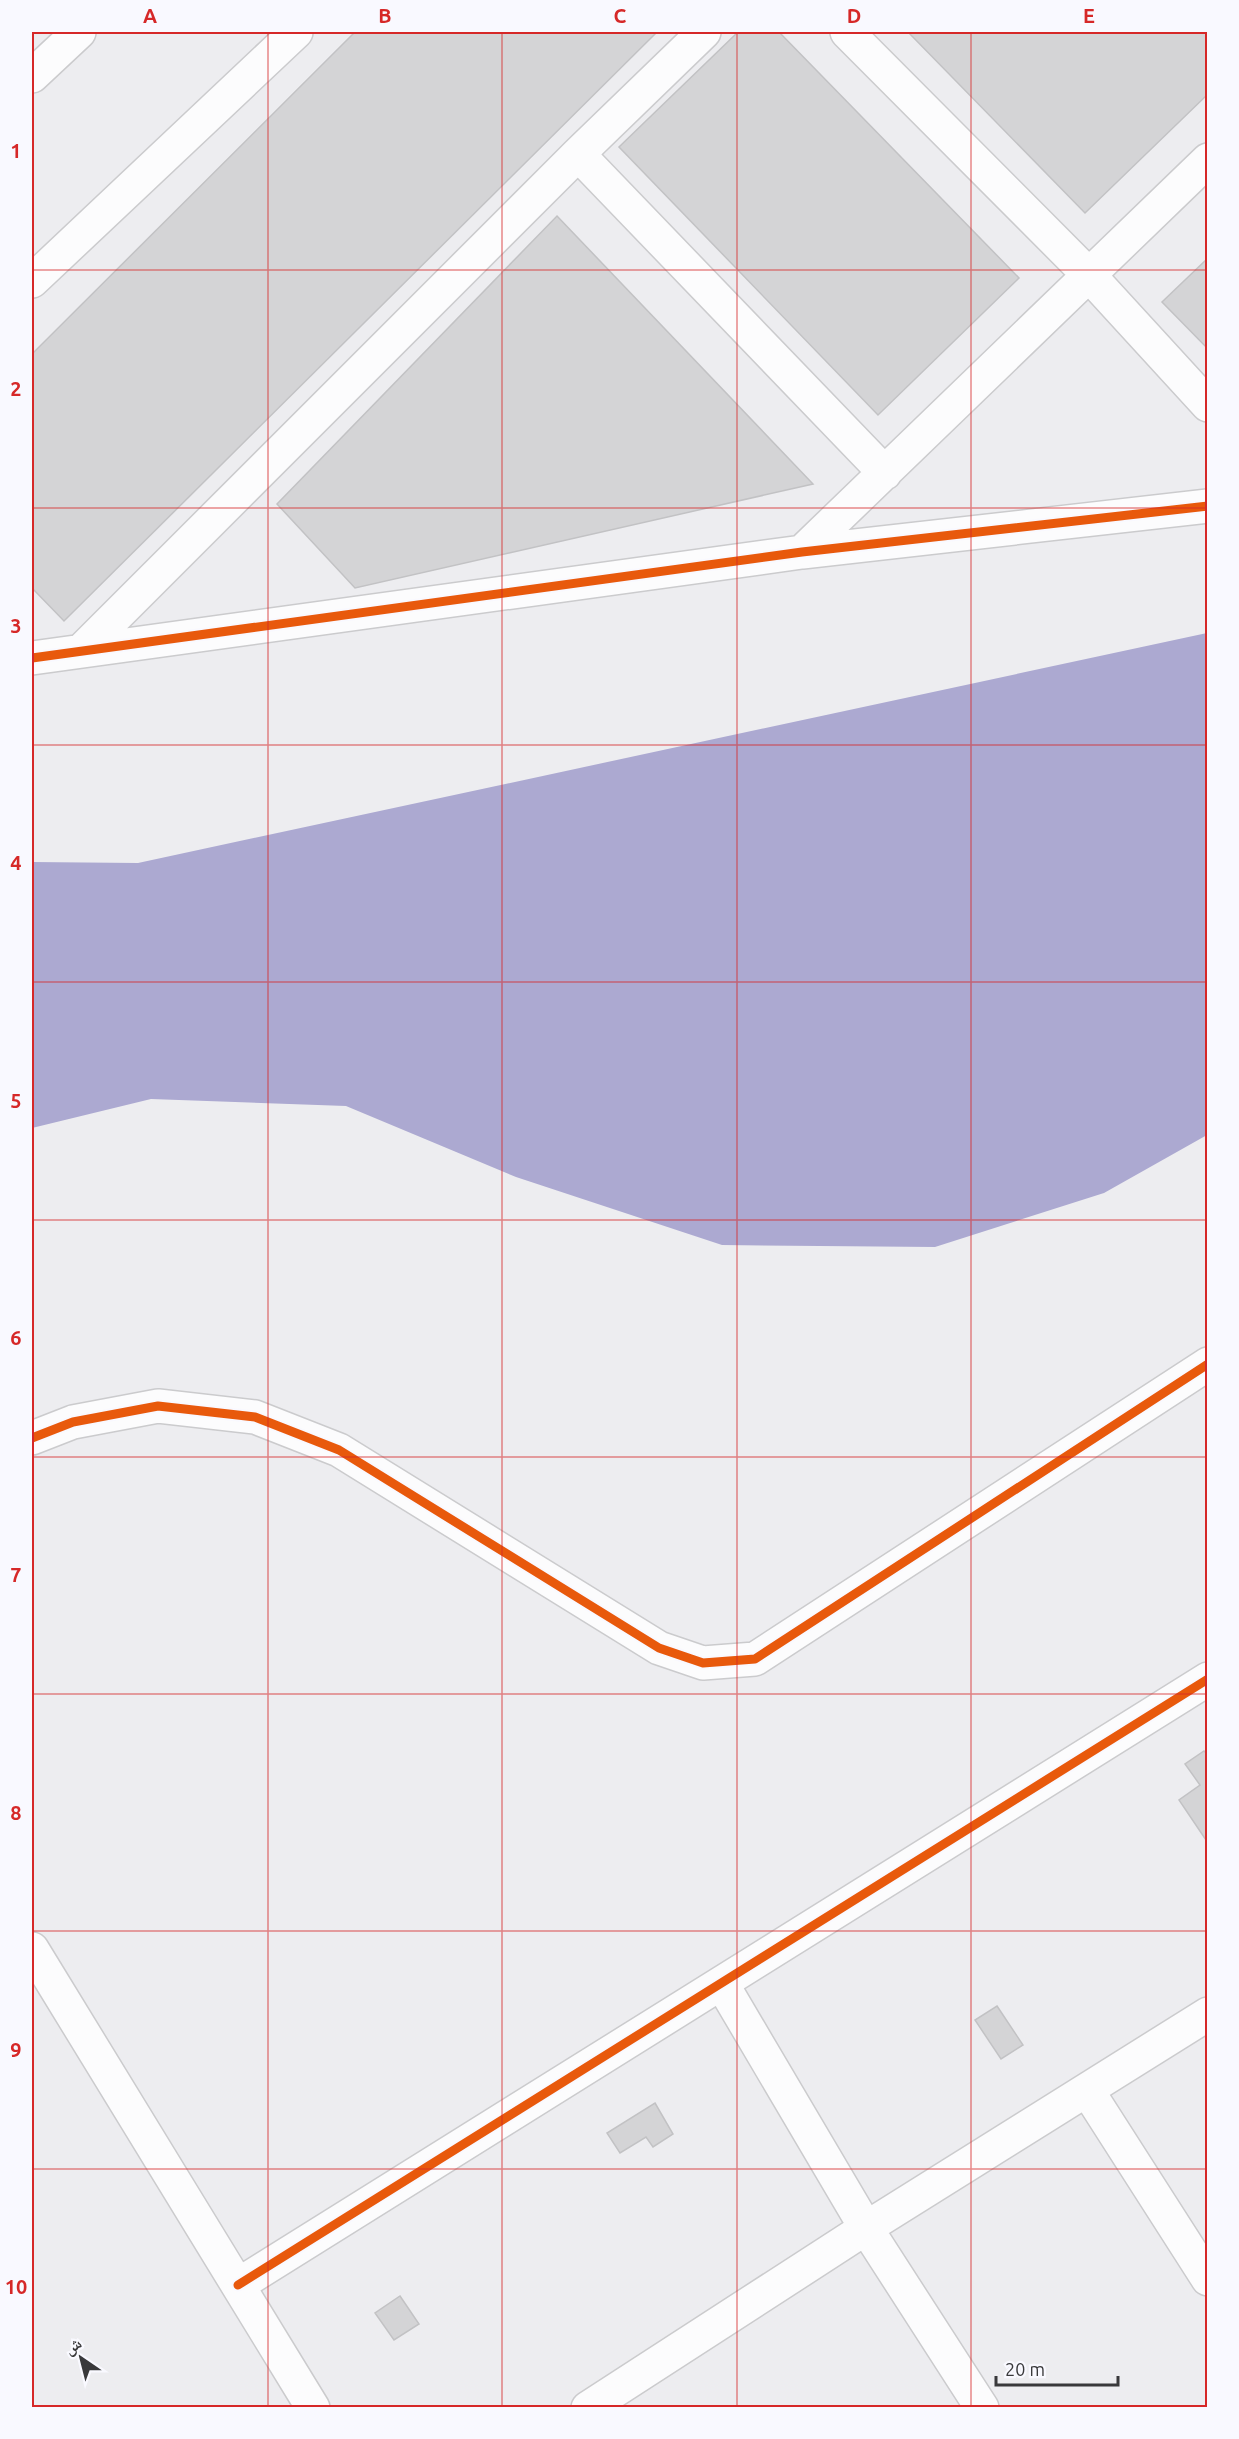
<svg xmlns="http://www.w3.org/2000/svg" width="1239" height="2439" viewBox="0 0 1239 2439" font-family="Ubuntu,'Noto Naskh Arabic',sans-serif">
<rect width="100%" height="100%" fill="#ededf0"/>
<!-- water -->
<path fill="#aca9d1" d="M1207,633V1135L1104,1193L935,1247L722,1245L516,1177L346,1106L151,1099L32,1128V862L138,863Z"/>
<!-- building -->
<path fill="#d4d4d6" stroke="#c2c2c4" stroke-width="1.5" d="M355,32H657L64,621L32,588V354Z
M738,32H779L1019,278L878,415L619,147Z
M908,32H1208V94L1085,213Z
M557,216L813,484L355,588L277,504Z
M1208,258V349L1162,302Z
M1204,1751L1208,1755V1843L1179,1800L1200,1785L1185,1764Z
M997,2006L1023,2045L1001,2059L975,2020Z
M655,2103L673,2134L653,2147L646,2137L620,2153L607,2133Z
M400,2296L419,2324L394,2340L375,2313Z"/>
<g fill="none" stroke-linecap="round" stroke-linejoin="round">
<defs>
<path id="minor" d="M847,32L1088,274L1208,405
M32,76L79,32
M578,154L885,473
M32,281L296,32
M802,552L1208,160
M81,651L578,154L704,32
M32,658L802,552L1208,506
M32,1438L73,1422L158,1406L255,1417L339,1450L659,1648L703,1663L755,1659L1208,1364
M32,1949L313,2408
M722,1984L866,2228L982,2408
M1087,2090L1208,2279
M238,2285L1208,1679
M588,2408L866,2228L1208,2014"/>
</defs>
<!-- minor casing -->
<use href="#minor" stroke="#cbcbcd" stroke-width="36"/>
<!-- minor -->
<use href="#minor" stroke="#fcfcfd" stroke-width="33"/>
<defs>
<path id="cycleway" d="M32,658L802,552L1208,506
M32,1438L73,1422L158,1406L255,1417L339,1450L659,1648L703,1663L755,1659L1208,1364
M238,2285L1208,1679"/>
</defs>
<!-- cycleway casing -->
<use href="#cycleway" stroke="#f9f9ff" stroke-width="13"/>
<!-- cycleway -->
<use href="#cycleway" stroke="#e8590c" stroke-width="9"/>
</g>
<!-- grid -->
<path fill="none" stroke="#d62828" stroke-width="1.5" stroke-opacity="0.55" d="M268,32V2408M502,32V2408M737,32V2408M971,32V2408M32,270H1208M32,508H1208M32,745H1208M32,982H1208M32,1220H1208M32,1457H1208M32,1694H1208M32,1931H1208M32,2169H1208"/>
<!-- border -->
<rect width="1239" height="2439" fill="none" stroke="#f9f9ff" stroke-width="66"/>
<!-- north arrow -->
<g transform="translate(81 2358) rotate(325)" stroke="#f9f9ff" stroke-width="4.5" paint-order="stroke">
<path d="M0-4.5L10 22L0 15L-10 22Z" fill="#39393b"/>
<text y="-9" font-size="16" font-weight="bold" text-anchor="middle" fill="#39393b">ش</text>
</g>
<!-- scale -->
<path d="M996 2376v9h122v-9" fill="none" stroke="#39393b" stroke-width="3"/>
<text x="1005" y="2376" font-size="18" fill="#39393b" stroke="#f9f9ff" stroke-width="4.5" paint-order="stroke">20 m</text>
<rect x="33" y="33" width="1173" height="2373" fill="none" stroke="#d62828" stroke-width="2"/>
<g font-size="20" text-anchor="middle" font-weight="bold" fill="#d62828">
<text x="150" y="23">A</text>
<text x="385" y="23">B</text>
<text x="620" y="23">C</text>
<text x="854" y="23">D</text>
<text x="1089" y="23">E</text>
<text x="16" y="158">1</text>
<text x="16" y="396">2</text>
<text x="16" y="633">3</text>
<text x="16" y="870">4</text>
<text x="16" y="1108">5</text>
<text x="16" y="1345">6</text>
<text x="16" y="1582">7</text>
<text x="16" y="1820">8</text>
<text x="16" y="2057">9</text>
<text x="16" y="2294">10</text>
</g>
</svg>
